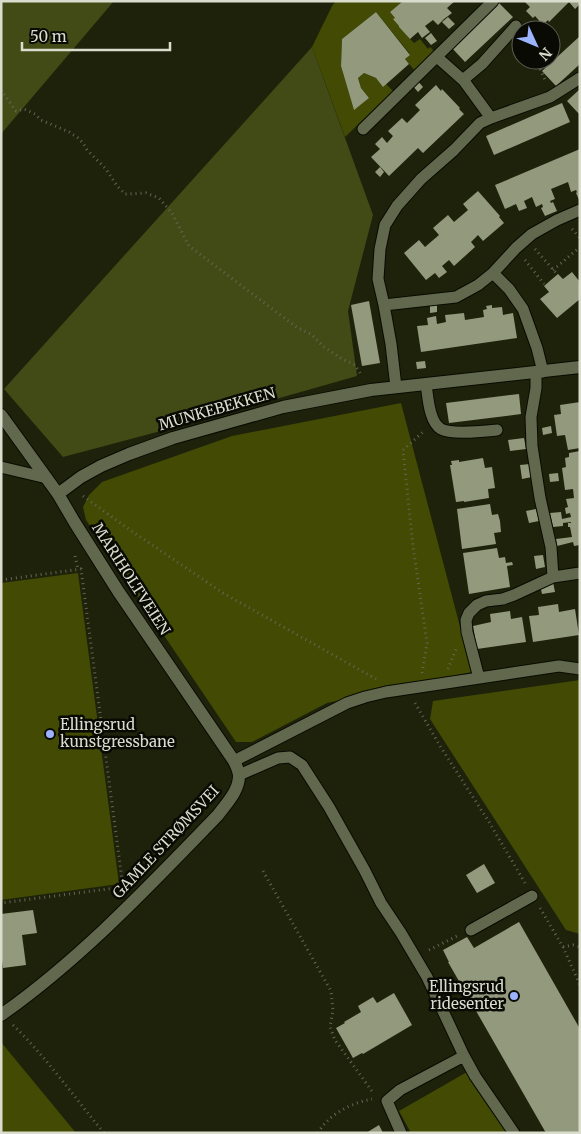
<svg xmlns="http://www.w3.org/2000/svg" width="581" height="1134" viewBox="0 0 581 1134" font-family="Merriweather,serif">
<rect width="100%" height="100%" fill="#1e220b"/>
<!-- green -->
<path fill="#424a03" d="M336,1H403L390,12L395,18L394,19L399,26V27L414,43L420,39L428,49L430,47L435,52L415,71L405,59L410,54L376,12L342,39L341,66L354,109L369,98L361,88L358,78L364,73L376,78L383,87L386,84L393,91L345,137L312,47L332,6Z
M401,403L472,672L327,703L252,742H236L86,520L83,507L89,495L102,482L232,436Z
M78,573L119,884L1,900V583Z
M580,680V934L566,930L430,719L433,701Z
M1,1042L76,1133H1Z
M474,1068L511,1133H411L399,1111Z"/>
<!-- forest -->
<path fill="#424a16" d="M1,1H114L1,134Z
M312,47L373,215L348,311L357,376L206,419L63,457L4,389Z"/>
<!-- building -->
<path fill="#93997d" d="M403,1H455L447,8L452,13L444,19L438,25L433,20L425,26L430,32L422,38L418,32L410,39L399,27V26L393,19L395,18L390,12Z
M524,1H580V4L575,9L569,2L549,22L548,20L543,25L535,16L533,18L526,11L530,7Z
M499,3L513,17L465,62L452,48Z
M376,12L410,55L405,59L409,64L383,87L376,78L364,73L358,78L361,88L369,98L354,110L341,66L342,39Z
M448,17L455,24L449,29L442,22Z
M431,33L437,41L431,45L425,38Z
M580,36V64L556,86L542,71Z
M417,80L423,87L418,92L412,85Z
M436,85L441,91L442,89L460,108L459,109L464,114L423,153L418,148L389,176L371,157L380,149L375,144L382,137L387,143L393,136L388,131L402,118L407,123L420,110L415,105Z
M580,89V115L567,101Z
M562,103L570,122L494,155L486,136Z
M580,149V202L576,193L577,192L576,190L571,192L568,182L551,189L555,199L550,201L551,203L553,202L557,211L545,216L541,208L543,207L542,204L536,207L532,197L524,201L527,208L519,211L516,204L505,209L495,185Z
M380,167L384,172L380,177L375,172Z
M478,191L500,216L499,217L504,223L483,241L478,235L471,242L475,247L454,266L449,260L442,266L447,272L439,278L435,273L426,280L404,253L419,240L425,247L439,235L433,228L448,215L454,222L468,210L463,204Z
M572,272L580,282V299L557,318L540,299L549,292L544,286L558,274L563,279Z
M369,301L380,363L362,366L351,305Z
M430,304H437V312L430,313Z
M492,305V308L502,307L503,315L513,313L517,338L421,352L417,326L428,325L427,318L436,316L437,324L446,322L445,315L455,314L464,313L465,320L484,317L483,310L487,309L486,306Z
M425,361L426,368L417,369L416,362Z
M519,394L521,414L449,423L446,403Z
M580,402V448L568,450L565,435L557,436L554,415L561,414L560,405Z
M551,426L552,433L543,435L542,428Z
M524,438L526,449L510,451L508,440Z
M580,451V545L574,546L573,542L557,546L556,539L572,537L570,527H568V523H571V522L563,523V526L553,527L550,513L561,512L562,519L571,517L570,513L566,514L565,508L568,507L566,499L574,498L573,489L565,490L562,468L566,467L565,458L569,457V453Z
M483,458L485,468L492,467L495,488L488,489L489,498L464,502V501L456,502L450,465H452L451,461L459,460V462Z
M530,464L532,477L522,479L520,465Z
M558,473L559,481L550,482L549,474Z
M490,504L492,515L498,514L500,521L501,532L494,533L496,544L462,549L457,509Z
M536,509L539,521L529,523L526,511Z
M497,548L499,558L505,557L506,563L512,562L513,565L507,566L510,587L469,594L463,553Z
M543,555L545,567L536,569L534,556Z
M553,582L555,592L542,594L540,585Z
M558,604L559,612L575,609L579,635L533,642L529,616L539,615L538,607Z
M510,611L511,619L522,617L526,642L477,649L473,626L491,622L490,614Z
M484,864L495,883L477,893L466,875Z
M33,910L37,933L22,935L26,965L3,968L1,952V914Z
M519,922L580,1029V1133H546L448,962H449L443,950L467,937L474,948Z
M394,993L412,1025L363,1054L362,1053L353,1058L336,1028L345,1023L344,1022L361,1012L358,1006L373,997L377,1003Z
M379,1125L383,1133H366Z"/>
<g fill="none" stroke-linecap="round" stroke-linejoin="round">
<defs>
<path id="lane" d="M437,57L464,81L491,118
M464,81V79L482,64L516,26
M363,129L493,1
M493,273L509,289L523,309L537,348L543,372
M384,305L456,297L478,285L493,273L516,248L532,234L557,220L580,210
M536,372V388L531,417L532,446L540,498L551,547L553,577
M426,384C428,397 429,422 441,429C452,435 485,431 497,430
M396,387L391,344L384,305L378,279L380,249L385,225L397,206L421,179L454,150L480,123L491,118L550,97L580,78
M1,467L47,478
M479,678L467,632L466,620L469,613L477,605L486,601L503,599L514,595L553,577L580,573
M234,761L347,703L365,697L386,692L559,666L580,669
M239,775L278,758L290,757L302,765L329,807L365,871L381,903L401,933L427,977L464,1056L475,1076L514,1133
M471,930L532,896
M401,1133L387,1101L400,1090L464,1056"/>
<path id="street" d="M1,415L58,494L75,523L118,591L234,761C236,765 239,771 239,776C239,791 226,804 218,815C150,885 82,958 1,1015
M58,494L81,477L101,466L129,454L173,438L283,407L371,390L580,367"/>
</defs>
<!-- lane casing -->
<use href="#lane" stroke="#080b00" stroke-width="13"/>
<!-- street casing -->
<use href="#street" stroke="#080b00" stroke-width="14"/>
<!-- path -->
<path stroke="#636753" stroke-width="3" stroke-dasharray="1 4" stroke-linecap="butt" d="M536,60L546,82
M1,90L16,111L24,109L35,114L41,120L69,132L78,138L83,143L87,150L106,169L117,186L125,194L146,193L159,198L172,213L189,246L287,320L298,328L311,334L324,347L342,359L355,365L362,376
M572,229L580,238
M535,249L556,273
M525,260L544,284
M553,270L580,247
M83,496L130,530L223,593L376,679
M75,556L78,569
M1,580L81,569L123,887L1,903
M448,669L456,649
M422,673L427,643L413,546L403,450L423,432
M415,703L440,746L489,822L525,883
M263,871L331,991L333,1010L330,1027L333,1035L335,1040L374,1094
M540,908L563,947L580,985
M563,947L573,945L580,947
M429,950L459,935
M13,1025C47,1058 74,1097 104,1133
M318,1133C329,1114 351,1103 372,1099"/>
<!-- lane -->
<use href="#lane" stroke="#62684e" stroke-width="11"/>
<!-- street -->
<use href="#street" stroke="#62684e" stroke-width="12"/>
</g>
<!-- markers -->
<g fill="#9cb4fd" stroke="#090a03" stroke-width="2">
<circle cx="50" cy="734" r="5"/>
<circle cx="514" cy="996" r="5"/>
</g>
<g text-anchor="middle" stroke-width="5" stroke-linejoin="round" paint-order="stroke">
<!-- street labels -->
<g font-size="15" fill="#daddce" stroke="#090a03">
<text transform="translate(217 409) rotate(-16)" y="5">MUNKEBEKKEN</text>
<text transform="translate(131 579) rotate(57)" y="5">MARIHOLTVEIEN</text>
<text transform="translate(166 842) rotate(-47)" y="5">GAMLE STRØMSVEI</text>
</g>
<!-- poi labels -->
<g font-size="15" fill="#daddce" stroke="#090a03" text-anchor="start">
<text x="60" y="730">Ellingsrud<tspan x="60" dy="17">kunstgressbane</tspan></text>
<text x="504" y="992" text-anchor="end">Ellingsrud<tspan x="504" dy="17">ridesenter</tspan></text>
</g>
</g>
<!-- border -->
<rect width="581" height="1134" fill="none" stroke="#daddce" stroke-width="5"/>
<!-- north arrow -->
<g transform="translate(536 45) rotate(134)"><circle r="24" fill="#090a03" stroke="#5d5e54"/>
<path d="M0-4L9 19L0 12L-9 19Z" fill="#9cb4fd"/>
<text y="-8" font-size="14" font-weight="bold" text-anchor="middle" fill="#daddce">N</text>
</g>
<!-- scale -->
<path d="M22 42v8h148v-8" fill="none" stroke="#daddce" stroke-width="2.5"/>
<text x="30" y="42" font-size="15" fill="#daddce" stroke="#090a03" stroke-width="4" paint-order="stroke">50 m</text>
</svg>
